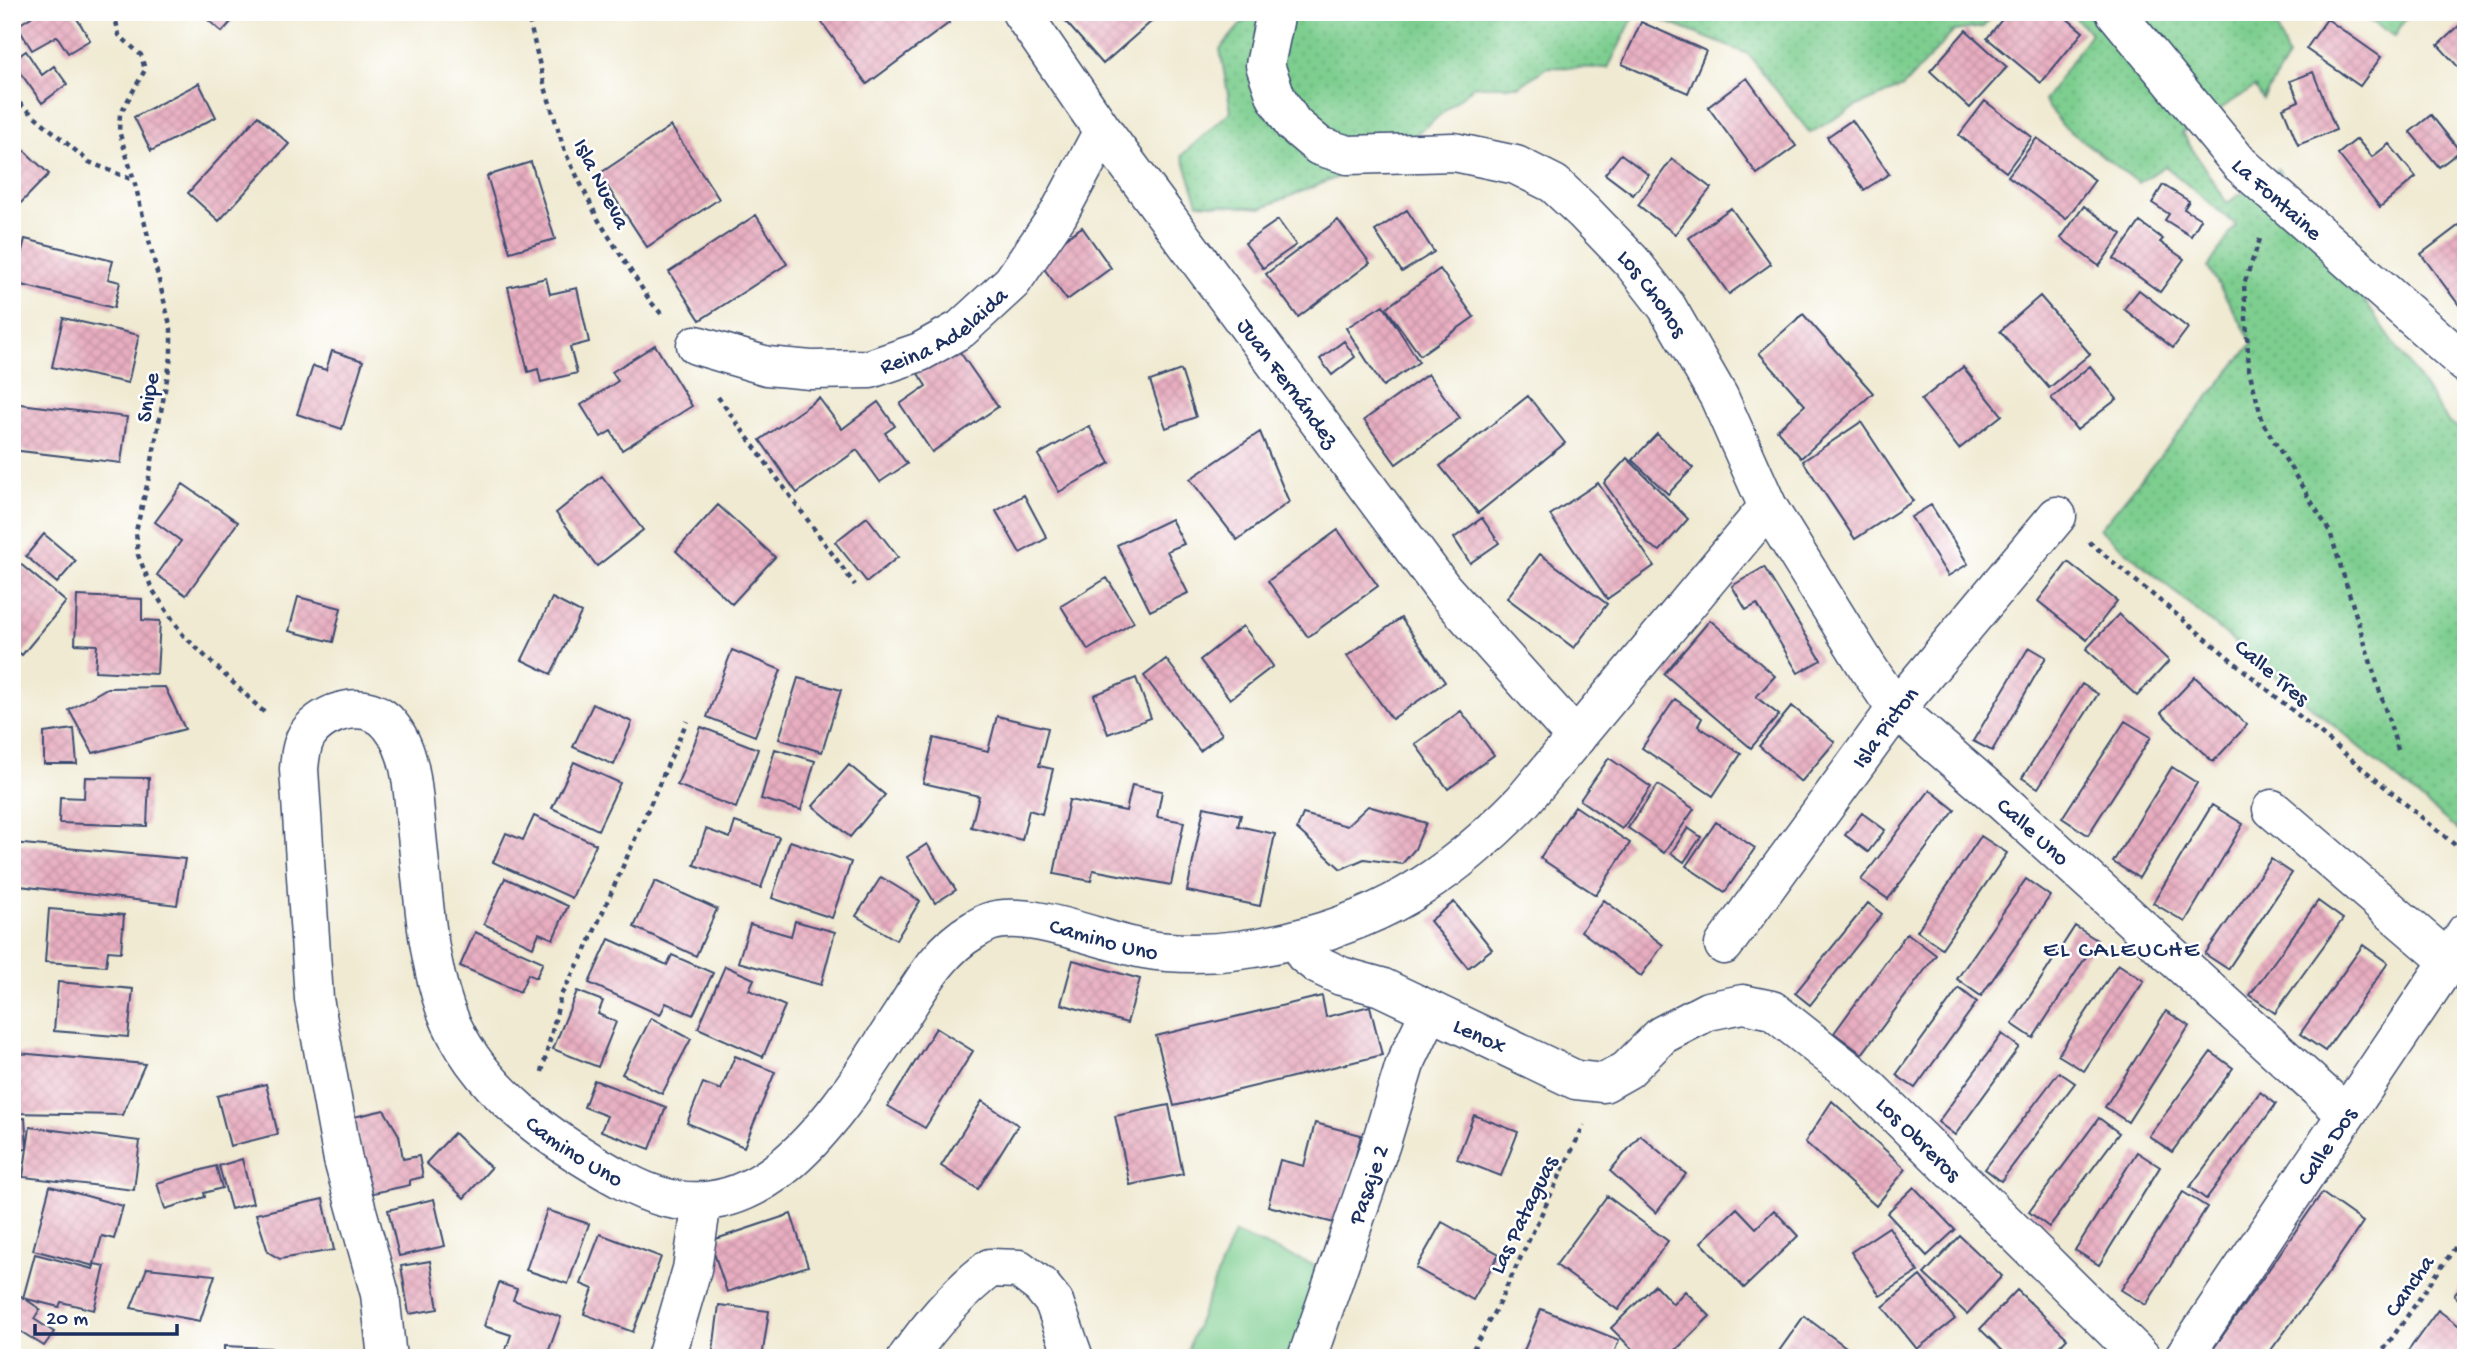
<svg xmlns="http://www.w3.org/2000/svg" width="2478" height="1370" viewBox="0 0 2478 1370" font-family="'Gochi Hand',sans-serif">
<defs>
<pattern id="grass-dots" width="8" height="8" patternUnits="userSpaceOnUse" patternTransform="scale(1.75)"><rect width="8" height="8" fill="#7dce8f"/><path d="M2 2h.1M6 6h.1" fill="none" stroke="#6bb17e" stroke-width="1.8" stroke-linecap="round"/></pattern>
<pattern id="building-cross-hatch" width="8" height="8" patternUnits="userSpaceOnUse" patternTransform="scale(1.75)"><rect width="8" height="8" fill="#e8adc0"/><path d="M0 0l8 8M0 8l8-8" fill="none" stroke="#c695a7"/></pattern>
</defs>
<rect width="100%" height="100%" fill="#fff"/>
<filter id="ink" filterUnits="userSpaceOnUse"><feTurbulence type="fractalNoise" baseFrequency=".0143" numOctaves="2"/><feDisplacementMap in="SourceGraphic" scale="14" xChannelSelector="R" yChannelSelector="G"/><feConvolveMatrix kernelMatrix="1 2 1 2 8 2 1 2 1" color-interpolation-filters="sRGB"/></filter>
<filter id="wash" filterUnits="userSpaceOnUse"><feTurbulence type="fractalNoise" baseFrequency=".00686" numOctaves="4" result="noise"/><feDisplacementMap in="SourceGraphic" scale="28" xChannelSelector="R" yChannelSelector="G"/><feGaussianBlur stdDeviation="1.57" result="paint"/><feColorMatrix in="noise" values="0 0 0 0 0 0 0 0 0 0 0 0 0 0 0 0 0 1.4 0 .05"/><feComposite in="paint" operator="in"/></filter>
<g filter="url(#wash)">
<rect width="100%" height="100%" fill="#f0ead2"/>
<!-- grass -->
<path fill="url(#grass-dots)" stroke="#4c7e76" stroke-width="2" d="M1251,12H1636L1608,68L1547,67L1520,86H1474L1426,127L1370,164L1261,208L1198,203L1182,155L1231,111L1220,49Z
M1641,12H1997L1983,27L1954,31L1903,87L1857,106L1810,133L1748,54Z
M2069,12H2271L2288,57L2263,99L2255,87L2182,133L2227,203L2278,169L2300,207L2449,423L2466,433V837L2100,529L2253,343L2208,267L2236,225L2165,166L2139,183L2063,126L2044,101L2091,33Z
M2355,12H2409L2395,36Z"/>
<!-- pitch -->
<path fill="#7dce8f" stroke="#4c7e76" stroke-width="2" d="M1234,1233L1329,1271L1294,1358H1184Z"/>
<g id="blocks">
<!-- building -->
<path fill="url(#building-cross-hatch)" d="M39,12H73L90,40L68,53L57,36L32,50L17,26Z
M199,12H240L222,32Z
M830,12H941L949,23L867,84L820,20Z
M1075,12H1159L1160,14L1103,64L1065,21Z
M2008,12H2059L2083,32L2041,83L1987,38Z
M2327,19L2381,57L2360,86L2306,49Z
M1641,22L1706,51L1688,93L1622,64Z
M2461,24L2466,30V66L2461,70L2438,45Z
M1966,30L2007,67L1970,108L1930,71Z
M26,51L42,75L54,66L67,84L42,103L12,61Z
M2313,72L2336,130L2298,145L2283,108L2299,101L2290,81Z
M1747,78L1796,146L1757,174L1708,107Z
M199,83L216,117L151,151L134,117Z
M1985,101L2032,137L2006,172L1959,135Z
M2431,115L2460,151L2439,167L2410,132Z
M258,116L289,144L219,221L188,193Z
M1852,120L1889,174L1864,190L1827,137Z
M671,126L719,199L647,247L599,174Z
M2037,138L2095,180L2066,219L2008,176Z
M12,139L49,174L12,212Z
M2357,139L2372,157L2389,144L2416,177L2380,207L2338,154Z
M1621,154L1649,175L1633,195L1605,174Z
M1672,159L1711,188L1675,234L1638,205Z
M531,162L555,239L510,252L487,176Z
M2163,185L2189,201L2184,209L2201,219L2191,236L2165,220L2169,214L2152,203Z
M2084,206L2122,234L2099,266L2061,238Z
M1731,208L1771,264L1729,294L1689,238Z
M1407,210L1434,252L1402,272L1375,231Z
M756,215L787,264L700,320L669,272Z
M1278,220L1296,245L1263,268L1245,243Z
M1338,220L1370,263L1298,317L1266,274Z
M2140,222L2163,239L2160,242L2184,259L2160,292L2114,259Z
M2462,223L2466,228V300L2459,305L2421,254Z
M1082,227L1111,268L1067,300L1037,259Z
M25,239L113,261L108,279L120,282L114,308L14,283Z
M1440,269L1474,317L1420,355L1386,308Z
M546,278L550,294L577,288L589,342L570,347L577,373L541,382L538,369L528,372L508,287Z
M2139,290L2188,328L2173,348L2124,309Z
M2040,296L2090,354L2049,388L2000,331Z
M1383,305L1419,362L1383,386L1346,328Z
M1803,314L1873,393L1801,458L1777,430L1805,405L1759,353Z
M63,318L139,335L128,383L52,367Z
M1344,341L1355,357L1332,375L1320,359Z
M655,345L692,406L622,450L611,431L601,437L581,405L618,381L612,372Z
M955,345L998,407L932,452L900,404L926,386L917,372Z
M332,351L363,361L342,429L297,414L313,366L326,370Z
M2090,366L2117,399L2077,430L2051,398Z
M1963,367L2002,415L1959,449L1921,400Z
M1181,370L1196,417L1166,428L1150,381Z
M1428,374L1460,418L1396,464L1364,420Z
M1528,396L1565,443L1478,513L1440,466Z
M819,398L842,429L878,402L895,426L885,433L907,464L880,482L857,450L797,493L760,440Z
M12,403L127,417L121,463L12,450Z
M1861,422L1913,501L1855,539L1803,461Z
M1089,426L1110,463L1059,492L1038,455Z
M1260,432L1289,502L1237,540L1190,479Z
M1657,434L1693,468L1668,494L1632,460Z
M1627,458L1688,519L1660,551L1648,544L1604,483Z
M602,476L643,530L597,566L556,513Z
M1598,483L1654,566L1607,599L1550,515Z
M183,484L238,522L186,595L157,575L181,541L155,522Z
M1024,495L1047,538L1020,553L996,511Z
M718,505L775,557L732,604L676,551Z
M1931,505L1968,564L1948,576L1911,517Z
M867,517L898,557L867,582L835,542Z
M1482,518L1499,543L1470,563L1454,538Z
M1171,519L1184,544L1167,551L1188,593L1150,611L1117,545Z
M1338,530L1378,586L1308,637L1268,581Z
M44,534L76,561L57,583L26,556Z
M1540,554L1607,604L1574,648L1507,598Z
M12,557L66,602L22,655L12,647Z
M2068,562L2117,601L2087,640L2038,601Z
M1764,567L1821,660L1798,673L1757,604L1746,610L1732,586Z
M1107,578L1134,622L1088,650L1061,606Z
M77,596L142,599V620L160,621L157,674L95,671L97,645L75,644Z
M298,597L341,608L333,642L289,631Z
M552,598L581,613L551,674L522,660Z
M2119,614L2169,661L2137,696L2086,649Z
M1401,618L1445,682L1392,719L1347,656Z
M1710,620L1775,676L1756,697L1779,715L1751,748L1664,674Z
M1243,626L1273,666L1230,699L1200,660Z
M2029,647L2046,657L1992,751L1973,741Z
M732,650L781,670L755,736L707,717Z
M1166,659L1222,734L1200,751L1144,676Z
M2195,677L2247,725L2213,762L2161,713Z
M798,678L841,690L822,752L779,739Z
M1136,678L1151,718L1108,734L1094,695Z
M2082,684L2098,694L2038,788L2022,778Z
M165,687L185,729L93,753L69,710L107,688Z
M1675,699L1702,718L1698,726L1741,754L1713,796L1642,748Z
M593,704L632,722L614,765L573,747Z
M1792,706L1835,742L1801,782L1759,746Z
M1461,711L1494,755L1448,789L1415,744Z
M997,716L1048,728L1039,766L1053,769L1042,814L1029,810L1022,840L971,827L979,796L923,783L934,738L988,751Z
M2125,721L2151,737L2088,835L2062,818Z
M701,727L758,749L736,808L677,785Z
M74,729L77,764H44V733Z
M775,749L815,761L801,810L761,799Z
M1609,758L1651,787L1622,829L1580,800Z
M574,762L620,783L598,830L552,808Z
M849,765L885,795L850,837L813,806Z
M2172,767L2197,783L2139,878L2113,862Z
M85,777L149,778L147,826L59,823L60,797L84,798Z
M1132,785L1162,791L1157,817L1184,822L1171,885L1093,870L1091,881L1054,874L1069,800L1126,811Z
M1658,785L1694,809L1664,853L1628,828Z
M1930,790L1955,810L1888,899L1861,880Z
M2212,805L2243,824L2185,922L2153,903Z
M1368,806L1426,823L1415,849L1402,864L1364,859L1341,869L1297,829L1303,814L1347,826Z
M1575,806L1630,843L1596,895L1540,858Z
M1204,807L1241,815L1238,826L1275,834L1260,906L1187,891Z
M1862,813L1885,830L1868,852L1845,835Z
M534,816L596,844L572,898L493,862L506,833L523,840Z
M735,822L779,837L761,888L694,865L706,829L730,838Z
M1716,822L1755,848L1725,892L1686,866Z
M1688,828L1701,837L1684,862L1671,853Z
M1981,836L2007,853L1942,948L1917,931Z
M790,841L851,862L832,918L772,898Z
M12,843L185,859L177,905L12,885Z
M927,844L956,890L935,903L907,857Z
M2271,859L2292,873L2228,969L2205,954Z
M881,877L920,901L896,940L856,916Z
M505,878L568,906L553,939L539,933L533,947L484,924Z
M2026,879L2050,896L1981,996L1957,979Z
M655,881L717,909L696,956L634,927Z
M1604,900L1663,945L1641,976L1581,931Z
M2318,901L2343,919L2275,1013L2250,995Z
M1454,902L1492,949L1468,968L1430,921Z
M1868,903L1882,914L1810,1005L1795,993Z
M49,909L124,915L121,952L108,951L106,966L45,962Z
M795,921L835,932L821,985L738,962L750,924L791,936Z
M2075,926L2097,940L2033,1038L2012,1024Z
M475,932L543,962L536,978L528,974L520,992L460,966Z
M1907,933L1936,955L1862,1054L1834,1033Z
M609,939L667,965L672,955L713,973L693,1015L666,1003L660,1015L589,983Z
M2363,945L2388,963L2325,1051L2300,1034Z
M1073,960L1140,979L1127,1023L1061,1004Z
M2118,964L2144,981L2084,1071L2058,1055Z
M725,966L754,979L749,990L785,1006L763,1057L698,1028Z
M58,982L133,989L128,1037L54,1031Z
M1959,988L1977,1002L1915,1088L1896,1075Z
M577,991L603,1001L598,1014L616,1022L598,1067L553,1049Z
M1322,996L1326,1017L1370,1006L1382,1055L1174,1106L1156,1036Z
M2166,1011L2189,1026L2128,1122L2105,1107Z
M651,1018L691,1039L662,1094L622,1074Z
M936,1028L973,1051L925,1128L888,1106Z
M2002,1034L2019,1047L1955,1135L1938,1122Z
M2211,1052L2233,1068L2172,1152L2149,1136Z
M17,1053L145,1064L122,1115L12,1113V1086Z
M735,1056L775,1072L744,1147L687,1123L703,1083L721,1090Z
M2059,1072L2075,1083L2001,1181L1985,1169Z
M594,1080L666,1107L650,1149L601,1131L607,1116L584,1107Z
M266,1084L278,1134L230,1146L217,1096Z
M2260,1092L2276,1104L2206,1199L2190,1187Z
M982,1101L1018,1125L978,1189L941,1166Z
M1832,1101L1906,1169L1876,1206L1805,1142Z
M1169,1105L1183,1174L1130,1185L1115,1116Z
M384,1110L399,1135L403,1159L419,1156L423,1177L410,1180V1185L369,1194L354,1117Z
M1474,1115L1518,1132L1501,1176L1457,1159Z
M25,1118L27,1149L12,1150V1119Z
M2099,1118L2119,1133L2049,1227L2029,1212Z
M1315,1123L1361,1135L1338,1224L1268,1206L1280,1160L1304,1166Z
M30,1127L140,1141L134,1190L23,1177Z
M454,1133L491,1168L464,1198L426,1163Z
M1640,1135L1686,1174L1656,1213L1610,1171Z
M2137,1152L2160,1167L2099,1265L2075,1250Z
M242,1159L253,1203L231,1209L219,1166Z
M216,1166L222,1188L204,1193L205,1197L165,1209L157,1183Z
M50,1186L123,1206L114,1239L102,1236L94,1264L105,1266L94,1310L61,1302L59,1307L23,1298L35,1254L93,1269L94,1266L33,1250Z
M1914,1187L1955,1230L1927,1256L1887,1213Z
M2183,1192L2207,1207L2146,1305L2121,1290Z
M2322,1193L2363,1222L2322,1282L2265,1358H2207Z
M1607,1196L1668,1241L1618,1310L1556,1265Z
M323,1199L334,1250L280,1259L268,1252L256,1214Z
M434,1199L445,1246L399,1256L388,1210Z
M1737,1208L1756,1228L1774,1210L1798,1236L1744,1288L1701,1242Z
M547,1210L589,1224L568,1284L526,1270Z
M791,1214L808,1266L727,1292L710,1241Z
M1442,1222L1499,1254L1473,1300L1416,1268Z
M1889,1227L1918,1272L1880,1296L1851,1252Z
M600,1234L661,1257L633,1332L584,1314L593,1289L581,1284Z
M1960,1236L2002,1276L1967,1314L1924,1274Z
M430,1261L438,1309L409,1314L401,1266Z
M147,1268L215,1275L200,1321L131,1308Z
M1920,1276L1955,1319L1917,1349L1883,1307Z
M2466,1279V1304L2454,1296Z
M499,1283L517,1289L513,1300L561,1317L546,1358H503L511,1335L484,1326Z
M1655,1285L1673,1304L1685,1291L1710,1316L1668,1358H1641L1611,1328Z
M12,1290L40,1309L34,1319L54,1332L44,1346L12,1326Z
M2017,1290L2067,1338L2051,1355L2054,1358H2010L1980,1329Z
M719,1305L769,1311L762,1358H712Z
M1541,1309L1619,1340L1612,1358H1521Z
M2438,1310L2466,1331V1351L2460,1358H2403Z
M1804,1316L1854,1353L1851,1358H1774Z
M224,1346L271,1348L270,1358H224Z"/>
</g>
</g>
<g filter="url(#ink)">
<use href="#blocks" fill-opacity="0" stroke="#3b4b6f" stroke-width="2"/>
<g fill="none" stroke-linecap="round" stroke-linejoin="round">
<defs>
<g id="minor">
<path id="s1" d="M1021,12L1103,131L1443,589L1576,738"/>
<path id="s2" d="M1276,12L1265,65L1276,97L1293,124L1319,146L1348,155L1454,152L1516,165L1554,184L1584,212L1632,262L1667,307L1719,397L1768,507L1868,668L1896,709L1994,794L2346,1114"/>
<path id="s3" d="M2115,12L2240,164L2466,364"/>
<path id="s4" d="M696,345L767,366L811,370L870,369L920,352L961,329L1012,282L1058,215L1103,131"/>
<path d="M2272,809L2449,961"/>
<path id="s5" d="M1298,940L1305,955L1318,965L1341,976L1381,987L1576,1080L1604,1083L1627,1070L1662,1035L1708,1011L1743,1004L1772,1010L1863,1082L2142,1358"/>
<path id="s6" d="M1724,945L1896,709L2057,516"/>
<path id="s7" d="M387,1358L380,1294L343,1160L314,999L299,769C300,758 301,745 307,735C324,709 369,698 390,725C414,754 413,799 417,835C423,892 426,953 445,1008C474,1089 554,1143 626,1182C758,1254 840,1109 901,1016C921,985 940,949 974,930C979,927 984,924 989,922C1028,908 1103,942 1144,949C1231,964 1349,934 1422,886C1460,862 1492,833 1523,801L1768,507"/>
<path d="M666,1358L692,1269L702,1202"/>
<path d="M907,1358C931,1324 957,1293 990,1268L1019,1269L1041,1286L1054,1302L1074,1358"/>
<path id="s8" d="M1307,1358L1381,1143L1405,1064L1430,1011"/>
<path id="s9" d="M2183,1358L2449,961L2466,932"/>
</g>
</defs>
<!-- minor casing -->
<use href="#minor" stroke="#3b4b6f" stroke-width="41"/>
<!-- path -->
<path stroke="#3b4b6f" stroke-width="4.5" stroke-dasharray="5 5" stroke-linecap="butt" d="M114,12L119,35L141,55L145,70L120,114L119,131L134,180L171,329V357L149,477L136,531L138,555L152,589L183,635L267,715
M524,12L530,24L545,87L565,152L599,221L650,301L664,317
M2462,12L2466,15
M12,97L89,162L133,180
M2260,239L2244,284L2249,370L2263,423L2330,532L2398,750
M718,397L855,585
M2089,542L2466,854
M542,1072L561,995L586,950L687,721
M1468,1358L1497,1307L1584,1125
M2378,1358L2466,1232"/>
<!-- minor -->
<use href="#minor" stroke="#fff" stroke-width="38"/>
</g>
</g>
<g text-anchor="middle" stroke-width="5" stroke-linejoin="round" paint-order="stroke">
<!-- street labels -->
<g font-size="23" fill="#1b2f5e" stroke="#fff">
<text transform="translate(603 183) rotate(63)" y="8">Isla Nueva</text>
<text dy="8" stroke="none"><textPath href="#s3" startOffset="248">La Fontaine</textPath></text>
<text dy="8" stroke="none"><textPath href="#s2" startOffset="544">Los Chonos</textPath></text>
<text dy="8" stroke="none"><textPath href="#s4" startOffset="261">Reina Adelaida</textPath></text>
<text dy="8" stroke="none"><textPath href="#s1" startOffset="457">Juan Fernández</textPath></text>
<text transform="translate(146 397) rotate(-80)" y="8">Snipe</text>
<text transform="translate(2273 671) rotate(40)" y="8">Calle Tres</text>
<text dy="8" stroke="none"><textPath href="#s6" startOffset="271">Isla Picton</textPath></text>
<text dy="8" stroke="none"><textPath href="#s2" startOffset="1211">Calle Uno</textPath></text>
<text dy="8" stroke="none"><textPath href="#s7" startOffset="1886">Camino Uno</textPath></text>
<text dy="8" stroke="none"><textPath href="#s5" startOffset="210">Lenox</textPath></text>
<text dy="8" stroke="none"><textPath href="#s5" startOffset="733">Los Obreros</textPath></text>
<text dy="8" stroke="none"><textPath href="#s9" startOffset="256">Calle Dos</textPath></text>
<text dy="8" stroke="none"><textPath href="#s7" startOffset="1216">Camino Uno</textPath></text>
<text dy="8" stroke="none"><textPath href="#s8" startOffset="184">Pasaje 2</textPath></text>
<text transform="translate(1522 1214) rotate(-64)" y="8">Las Pataguas</text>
<text transform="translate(2408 1285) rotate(-55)" y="8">Cancha</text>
</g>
<!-- neighbourhood labels -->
<g font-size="24" letter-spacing="2" fill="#1b2f5e" stroke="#fff">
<text x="2122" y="956">EL CALEUCHE</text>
</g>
</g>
<!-- margin -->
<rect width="2478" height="1370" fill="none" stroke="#fff" stroke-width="42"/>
<!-- scale -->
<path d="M35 1324v10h142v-10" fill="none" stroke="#1b2f5e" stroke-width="3.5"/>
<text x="46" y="1324" font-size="21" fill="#1b2f5e" stroke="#ffffff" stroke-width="5" paint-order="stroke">20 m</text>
</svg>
